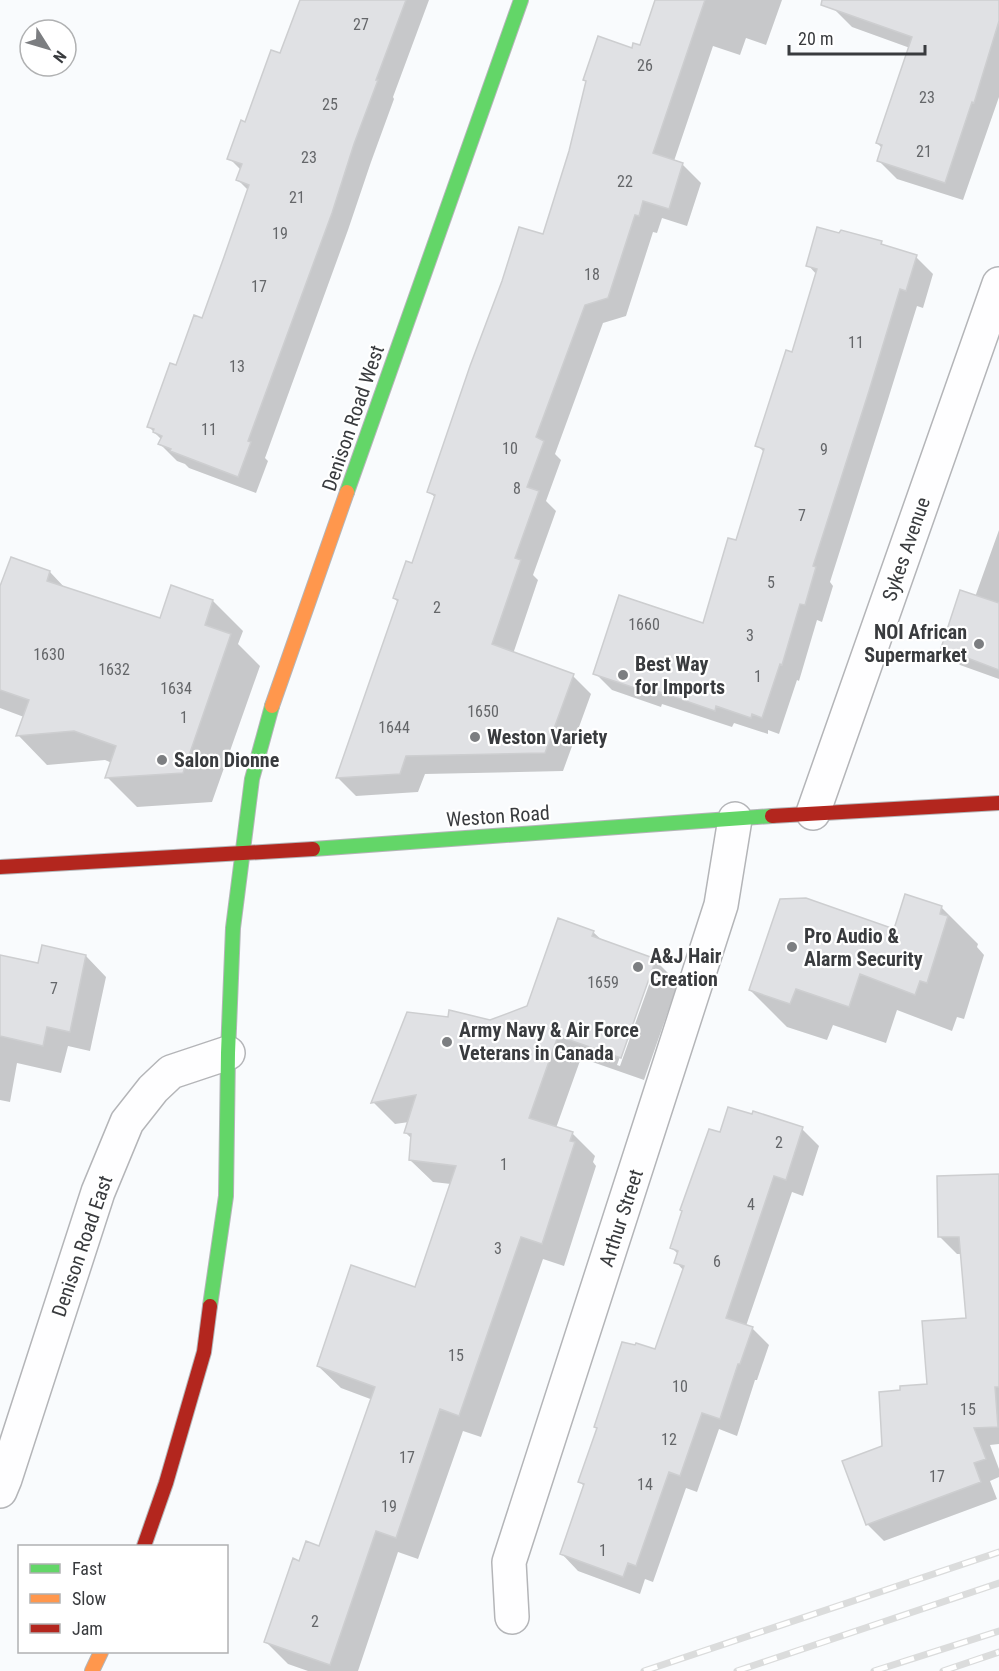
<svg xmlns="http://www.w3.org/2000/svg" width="999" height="1671" viewBox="0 0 999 1671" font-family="'Roboto Condensed',sans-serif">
<rect width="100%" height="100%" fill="#f9fbfd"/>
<!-- shadow -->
<path fill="#0003" fill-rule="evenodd" d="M302,0H429L393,97L394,99L371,162L348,230L265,458L268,461L256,493L189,468L185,464L177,461L160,444L162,440L148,426L177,367L203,320L248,190L238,180L241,170L229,158L281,55Z
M657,0H782L766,45L746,38L740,55L713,46L674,161L682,164L701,183L687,226L662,218L657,233L653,232L626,316L603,323L555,454L561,460L546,501L556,511L533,575L538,580L513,654L573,676L591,694L563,771L425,774L418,792L356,796L338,778L399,603L394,598L413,565L436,498L429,492L544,236L632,50L641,47Z
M837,0H999V97L963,200L897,179L879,161L883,149L877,143L910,48L852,27L834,9Z
M881,243L886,247L916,257L933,274L923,308L917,306L885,409L830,582L833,586L822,622L817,620L799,681L797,680L779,734L768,730V734L734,723L732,727L662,704L661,707L612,690L595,673L704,625L737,542L765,453L757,445L793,354L817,275L808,265Z
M999,530V679L960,665L943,647L975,597Z
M50,572L66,589L161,619L172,587L213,601L243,631L238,644L260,666L212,802L137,807L107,777L112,763L105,760L47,765L18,735L24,717L0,708V591Z
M941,907L978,944L977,947L984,955L964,1019L957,1017L952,1031L897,1010L886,1043L833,1025L827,1040L787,1027L750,990L894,931Z
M593,932L604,942L656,961L678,983L644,1080L581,1058L556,1128L572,1133L595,1156L593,1162L596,1166L564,1266L543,1259L481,1437L463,1431L418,1559L398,1552L358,1671H308L288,1664L266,1642L300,1563L320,1548L373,1400L341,1388L318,1366L416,1288L451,1184L433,1182L410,1160L412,1139L406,1133L409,1122L395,1124L373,1102L490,1021L528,1007ZM651,971H654L620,1066L617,1065Z
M0,956L39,965L86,956L106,977L90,1051L68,1046L61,1073L17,1063L10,1102L0,1100Z
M802,1129L819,1146L803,1196L792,1192L746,1326L752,1328L769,1345L757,1380H755L737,1436L719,1429L697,1492L686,1488L653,1582L645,1579L640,1594L578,1571L561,1553L585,1487L580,1482L656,1351L684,1271L676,1262L678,1254L672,1248L721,1134Z
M999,1176V1444L990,1445L999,1469V1477L990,1481L997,1499L884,1541L867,1524L884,1447L928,1386L968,1320L962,1254H957L940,1237Z"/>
<!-- building -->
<path fill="#e0e1e4" stroke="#cdced0" stroke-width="1.5" d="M300,0H406L376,80H378L354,144L332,213L248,441L251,442L238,477L170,451L171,449L158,444L162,436L153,432L154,429L147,427L170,363L176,365L194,315L202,318L224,257L249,185L236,180L242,164L227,159L241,120L245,122L271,50L280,53Z
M655,0H705L653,153L683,163L669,209L643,201L639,216L635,215L608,298L585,305L536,437L544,441L527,487L539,491L515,558L521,560L492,644L574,674L545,753L406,756L400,774L336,778L398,600L393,598L406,561L412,563L435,495L427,492L470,366L502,281L519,227L543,234L569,151L586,81L583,80L598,36L632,48L633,43L640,45Z
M822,0H999V21L974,103L972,102L945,183L877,161L882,145L876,143L912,37L821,5Z
M817,227L839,233L841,230L882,241L881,244L917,255L906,291L900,289L869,391L813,566L816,567L805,605L800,604L782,665L780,664L762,718L752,714L751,718L716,706L715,711L645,687L644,691L593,674L619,595L703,623L728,538L736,540L764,449L755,446L786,350L792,352L817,269L806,266Z
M11,557L50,571L47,581L160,618L171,585L213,600L205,625L231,634L183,773L105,778L116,746L74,731L16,736L29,700L0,690V586Z
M960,590L999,603V670L941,648Z
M905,894L942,906L940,914L948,916L927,983L920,981L915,995L860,974L849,1007L796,989L790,1004L749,990L780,899L806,898L894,929Z
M558,918L594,931L592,936L656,959L621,1058L558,1036L529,1118L573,1132L570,1141L575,1142L542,1244L521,1237L459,1416L440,1409L396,1538L376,1531L330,1665L264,1642L293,1558L299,1561L306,1541L319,1546L375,1387L317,1366L351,1265L415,1287L456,1166L409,1160L411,1134L404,1133L416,1095L371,1103L407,1012L448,1017L449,1010L490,1020L527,1006Z
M42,945L86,955L70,1032L47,1027L43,1046L0,1036V955L38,963Z
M728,1107L752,1114L753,1111L803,1127L786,1180L774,1176L726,1318L753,1327L740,1364H738L720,1419L702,1413L680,1476L669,1472L636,1566L628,1563L623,1577L560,1554L584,1484L578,1482L597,1428L594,1427L622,1342L635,1345L636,1343L655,1349L684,1266L674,1263L678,1251L670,1248L682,1211L680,1210L709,1129L720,1132Z
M999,1174V1387H995L998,1427L974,1428L986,1459L974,1463L981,1482L866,1525L842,1461L882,1446L879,1392L900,1390V1386L927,1384L922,1321L966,1318L959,1237H938L937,1176Z"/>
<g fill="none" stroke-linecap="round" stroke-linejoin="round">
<defs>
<path id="street" d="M813,813L999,284
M0,1491L5,1479L98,1192L127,1122L153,1089L171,1072L228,1053
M512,1617L509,1562L721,905L735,819"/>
<path id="fast" d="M347,492L521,0
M313,849L772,816
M210,1306L226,1196L228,1053L233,928L252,779L272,706"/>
<path id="slow" d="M272,706L347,492
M92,1671L101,1652"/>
<path id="jam" d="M772,816L999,803
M0,867L313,849
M144,1546L166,1483L204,1352L210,1306"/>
</defs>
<!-- street casing -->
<use href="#street" stroke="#b4b5b8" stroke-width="36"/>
<!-- fast casing -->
<use href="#fast" stroke="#b4b5b8" stroke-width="16"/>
<!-- slow casing -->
<use href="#slow" stroke="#b4b5b8" stroke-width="16"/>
<!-- jam casing -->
<use href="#jam" stroke="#b4b5b8" stroke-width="16"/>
<!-- street -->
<use href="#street" stroke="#fefeff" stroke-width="33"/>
<!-- fast -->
<use href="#fast" stroke="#63d668" stroke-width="14"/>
<!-- slow -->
<use href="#slow" stroke="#ff974d" stroke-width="14"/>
<!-- jam -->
<use href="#jam" stroke="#b3261e" stroke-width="14"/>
<defs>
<path id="rail" d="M644,1671L999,1552
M737,1671L999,1583
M874,1671L999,1631
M943,1671L999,1652"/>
</defs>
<!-- rail casing -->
<use href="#rail" stroke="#dbdcdc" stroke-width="7"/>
<!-- rail -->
<use href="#rail" stroke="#fff" stroke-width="4.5" stroke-dasharray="14" stroke-linecap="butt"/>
</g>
<!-- markers -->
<g fill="#7c7e81" stroke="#fff" stroke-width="2">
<circle cx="979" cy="644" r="6"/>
<circle cx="623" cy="675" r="6"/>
<circle cx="475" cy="737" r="6"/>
<circle cx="162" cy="760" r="6"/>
<circle cx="792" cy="947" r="6"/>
<circle cx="638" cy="967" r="6"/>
<circle cx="447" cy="1042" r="6"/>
</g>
<g text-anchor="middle" stroke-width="4.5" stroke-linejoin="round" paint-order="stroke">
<!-- number labels -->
<g font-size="16" fill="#646669">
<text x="361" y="30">27</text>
<text x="645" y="71">26</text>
<text x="927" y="103">23</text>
<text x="330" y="110">25</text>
<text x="924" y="157">21</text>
<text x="309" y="163">23</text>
<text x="625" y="187">22</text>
<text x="297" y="203">21</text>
<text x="280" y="239">19</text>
<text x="592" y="280">18</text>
<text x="259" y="292">17</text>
<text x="856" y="348">11</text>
<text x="237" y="372">13</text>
<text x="209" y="435">11</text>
<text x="510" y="454">10</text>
<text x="824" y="455">9</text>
<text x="517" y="494">8</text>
<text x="802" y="521">7</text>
<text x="771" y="588">5</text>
<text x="437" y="613">2</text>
<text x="644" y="630">1660</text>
<text x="750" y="641">3</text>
<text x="49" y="660">1630</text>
<text x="114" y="675">1632</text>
<text x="758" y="682">1</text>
<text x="176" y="694">1634</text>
<text x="483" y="717">1650</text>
<text x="184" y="723">1</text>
<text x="394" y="733">1644</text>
<text x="603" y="988">1659</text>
<text x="54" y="994">7</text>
<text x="779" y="1148">2</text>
<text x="504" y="1170">1</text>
<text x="751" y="1210">4</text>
<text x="498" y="1254">3</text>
<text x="717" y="1267">6</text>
<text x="456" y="1361">15</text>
<text x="680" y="1392">10</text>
<text x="968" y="1415">15</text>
<text x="669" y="1445">12</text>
<text x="407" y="1463">17</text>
<text x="937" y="1482">17</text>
<text x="645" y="1490">14</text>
<text x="389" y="1512">19</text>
<text x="603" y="1556">1</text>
<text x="315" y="1627">2</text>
</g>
<!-- street labels -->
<g font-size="20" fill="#393b3e" stroke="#fff">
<text transform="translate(353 418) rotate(-71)" y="7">Denison Road West</text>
<text transform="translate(906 549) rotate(-71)" y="7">Sykes Avenue</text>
<text transform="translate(498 816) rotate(-4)" y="7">Weston Road</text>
<text transform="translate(621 1218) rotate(-72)" y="7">Arthur Street</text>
<text transform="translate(82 1246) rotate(-71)" y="7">Denison Road East</text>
</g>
<!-- poi labels -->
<g font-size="20" font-weight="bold" fill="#393b3e" stroke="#fff" text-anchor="start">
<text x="967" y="639" text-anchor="end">NOI African<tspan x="967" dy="23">Supermarket</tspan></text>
<text x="635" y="671">Best Way<tspan x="635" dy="23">for Imports</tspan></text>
<text x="487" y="744">Weston Variety</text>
<text x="174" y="767">Salon Dionne</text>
<text x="804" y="943">Pro Audio &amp;<tspan x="804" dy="23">Alarm Security</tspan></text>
<text x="650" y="963">A&amp;J Hair<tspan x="650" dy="23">Creation</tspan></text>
<text x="459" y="1037">Army Navy &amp; Air Force<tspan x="459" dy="23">Veterans in Canada</tspan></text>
</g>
</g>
<!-- legend -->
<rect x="18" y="1545" width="210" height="108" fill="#ffffff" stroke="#b0b1b2" stroke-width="1.5"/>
<rect x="30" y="1564" width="30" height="9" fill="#63d668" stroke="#b0b1b2" stroke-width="1.5"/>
<text x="72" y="1575" font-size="18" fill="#393b3e">Fast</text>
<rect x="30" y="1594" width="30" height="9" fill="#ff974d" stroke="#b0b1b2" stroke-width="1.5"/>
<text x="72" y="1605" font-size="18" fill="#393b3e">Slow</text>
<rect x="30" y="1624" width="30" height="9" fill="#b3261e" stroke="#b0b1b2" stroke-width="1.5"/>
<text x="72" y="1635" font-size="18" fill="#393b3e">Jam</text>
<!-- north arrow -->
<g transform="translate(48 48) rotate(127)"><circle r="28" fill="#ffffff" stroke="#b0b1b2" stroke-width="1.5"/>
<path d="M0-4.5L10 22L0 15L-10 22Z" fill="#7c7e81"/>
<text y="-9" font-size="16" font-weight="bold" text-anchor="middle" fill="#393b3e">N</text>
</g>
<!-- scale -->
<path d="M789 45v9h136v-9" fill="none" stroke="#393b3e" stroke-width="3"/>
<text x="798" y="45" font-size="18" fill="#393b3e" stroke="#ffffff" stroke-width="4.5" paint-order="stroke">20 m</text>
</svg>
